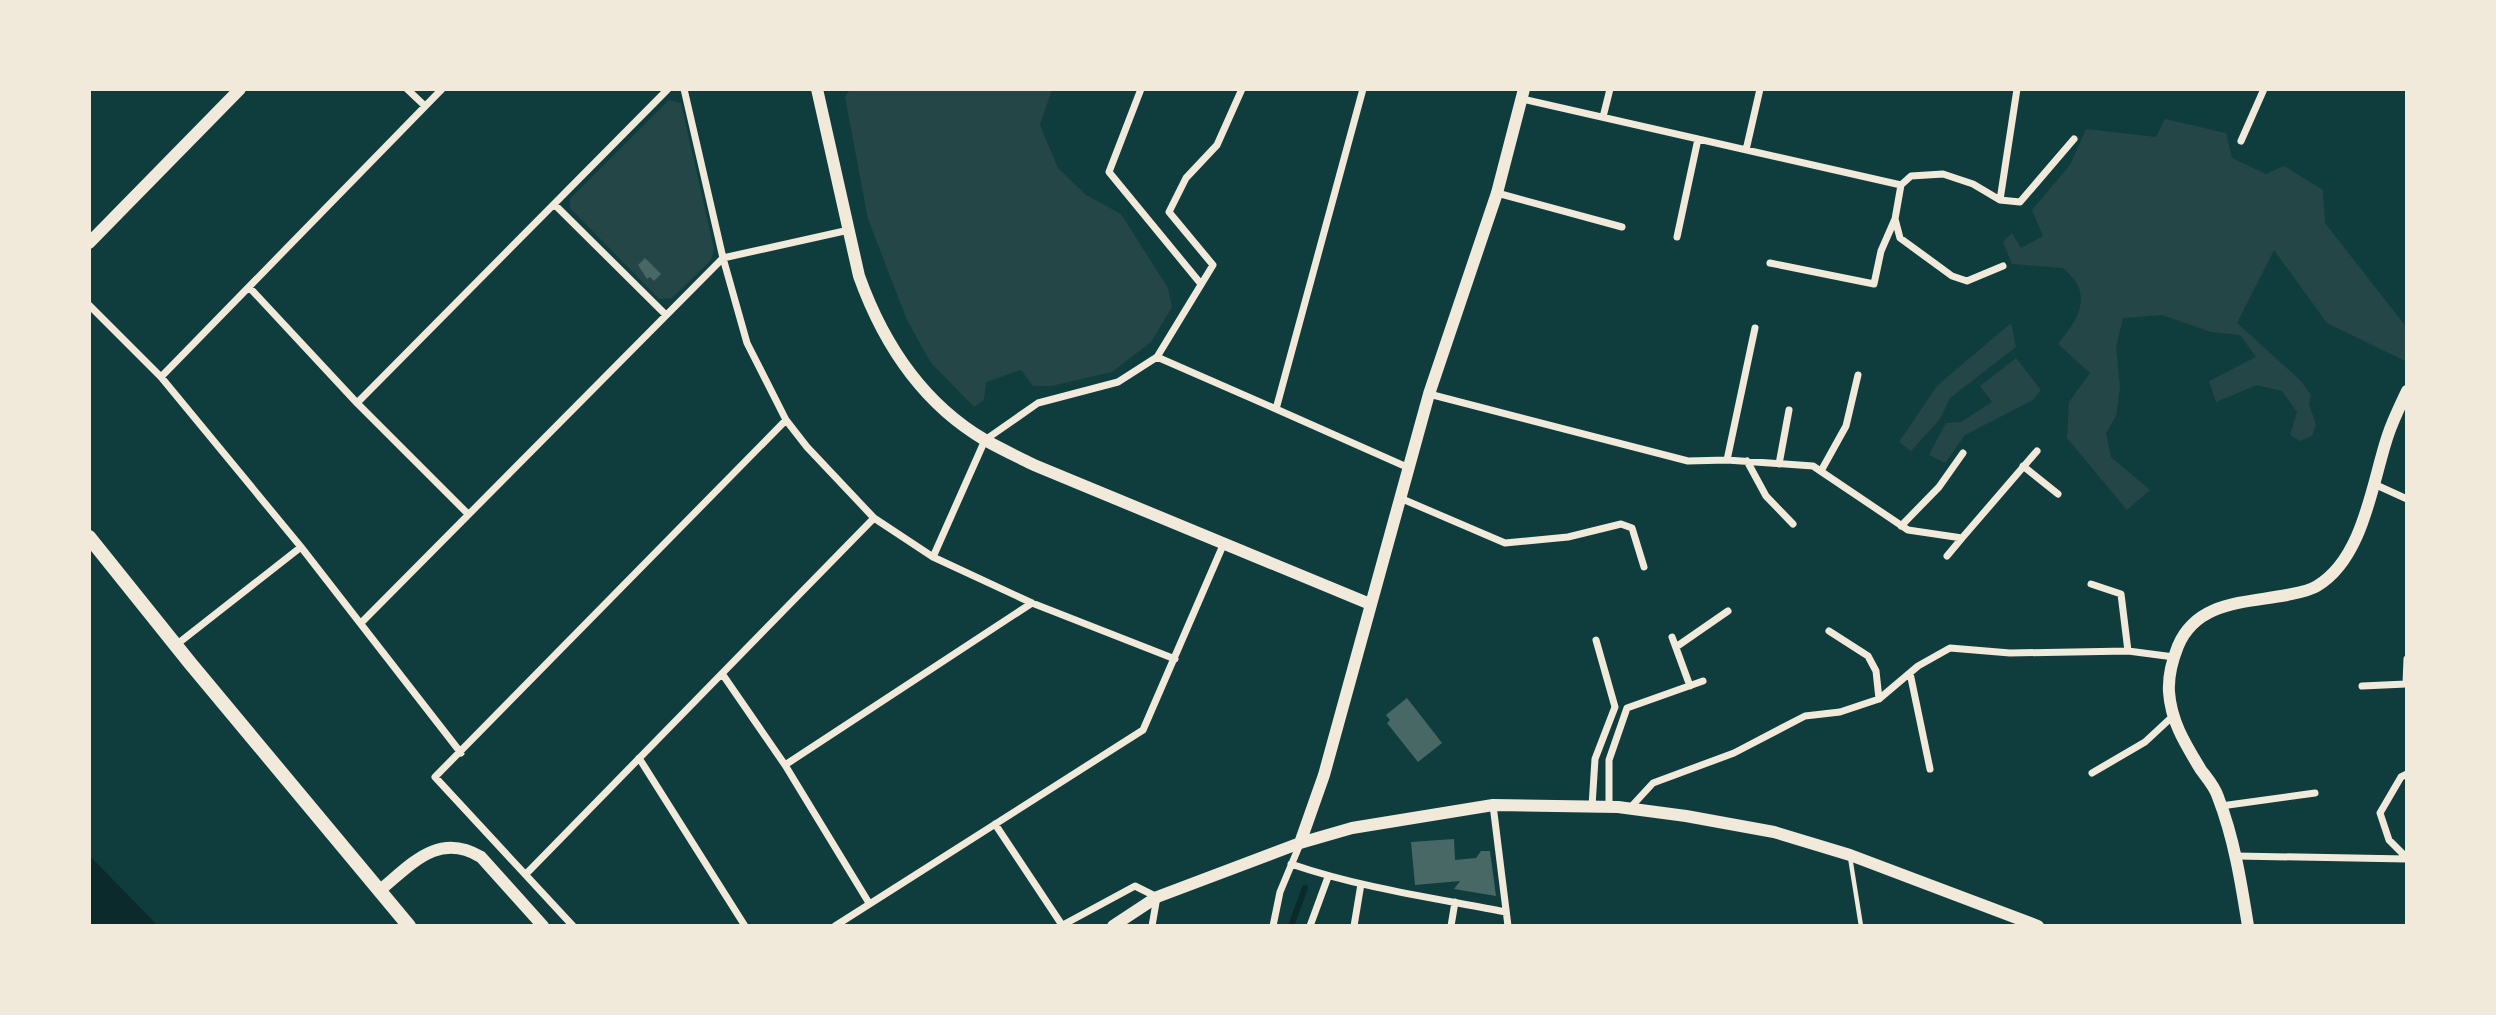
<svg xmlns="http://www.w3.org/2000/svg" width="2496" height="1015" viewBox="0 0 2496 1015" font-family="Poppins,sans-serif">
<rect width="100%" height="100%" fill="#0f3d3e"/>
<!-- green -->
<path fill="#244646" d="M850,89H1052L1040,125L1058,168L1086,195L1121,214L1168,288L1172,307L1151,342L1112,372L1051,386H1033L1021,370L986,382L984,400L974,407L931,363L907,320L868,219L845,97Z
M669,100L681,103L714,249L711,260L672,298L659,299L570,208V199Z
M2165,119L2226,133L2232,158L2266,174L2284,166L2323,190L2325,223L2407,328V358L2405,361L2327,323L2274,250L2237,323L2300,380L2311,395L2309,404L2316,425L2312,436L2300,441L2290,435L2297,412L2282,391L2257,385L2216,402L2209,381L2256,357L2240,335L2211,332L2162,315L2123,318L2116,347L2120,387L2116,416L2106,433L2111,457L2150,490L2127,510L2067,438L2069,402L2090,373L2058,344C2070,329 2088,308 2078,286C2076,280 2068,273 2063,268L2012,264L2003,242L2012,233L2021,248L2043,236L2032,210L2070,165L2086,129L2156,137Z
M2011,323L2016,347L1950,398L1940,419L1911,451L1899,442L1937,386Z
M2016,358L2041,390L2033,400L1965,435L1945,463L1929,455L1946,423L1961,422L1992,402L1980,386Z"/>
<!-- water -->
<path fill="#0a2a2b" d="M89,855L158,926H89Z"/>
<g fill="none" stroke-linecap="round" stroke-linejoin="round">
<!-- stream -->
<path stroke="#0a2a2b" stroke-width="6" d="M1291,926L1305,888"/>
</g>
<!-- building -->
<path fill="#486865" d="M645,258L661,274L654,281L650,277L647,279L638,265Z
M1407,698L1442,743L1418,762L1387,723L1390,720L1386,715Z
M1454,839L1455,860L1476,858L1481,851H1490L1496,896L1454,889L1460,881L1415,885L1411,842Z"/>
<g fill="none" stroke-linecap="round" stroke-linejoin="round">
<!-- service -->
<path stroke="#f1e9da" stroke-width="4.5" d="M1850,857L1861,926"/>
<!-- minor -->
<path stroke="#f1e9da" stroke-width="7" d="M407,89L425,106
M684,89L723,258L747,343L786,420L807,447L874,518L933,557L1032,603L1175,659
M1141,89L1109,172L1201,284
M1363,89L1276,409L1409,468
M1522,99L1901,185L1911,176L1943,174L1973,184L2000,200L2020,202L2074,139
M1603,117L1610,89
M2241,141L2264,89
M1746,150L1760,89
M1901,185L1895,219L1900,238L1952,276L1967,281L2003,266
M1497,193L1622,227
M2000,200L2017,89
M554,204L666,315
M1677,237L1698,139
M1770,263L1874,284L1881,251L1895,219
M249,287L357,403L468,514
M89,305L161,377L301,547L461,753
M1157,357L1276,409
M161,377L442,89
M1429,394L1688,461L1727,460L1813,466L1908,530L1962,538L2037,451
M357,403L668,89
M1727,460L1755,328
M1747,461L1766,496L1793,524
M1779,464L1789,410
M2023,466L2058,494
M1821,471L1846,426L1858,375
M2374,484L2407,499
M1400,498L1505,543L1568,537L1621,524L1632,528L1644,567
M1901,526L1939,487L1963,453
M1947,556L1962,538
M933,557L985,440L1038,403L1118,382L1157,357L1213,265L1169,212L1186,178L1217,145L1242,89
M2091,584L2121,594L2128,651L2174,657
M361,623L723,258L849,230
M1829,631L1868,656L1876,671L1879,699
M1672,637L1690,686
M176,645L301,547
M1676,647L1728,611
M1910,673L1930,769
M723,675L785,765L869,903
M2362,686L2406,684L2407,659
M639,758L745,926
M785,765L1032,603
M2092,773L2145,742L2173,716
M2407,774L2401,777L2380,813L2389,840L2407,858
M1493,805L1508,926
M1592,806L1595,759L1615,707L1596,640
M1609,806V760L1627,708L1703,681
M2221,806L2315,793
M1630,808L1653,783L1734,753L1805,716L1840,712L1879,699L1918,666L1950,648L2010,653L2128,651
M995,824L1062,925
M2237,856L2407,859
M1291,864C1361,888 1434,898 1506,912
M527,873L874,518
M573,926L435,777L786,420
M835,926L1143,730L1224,543
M1061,926L1135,886L1157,897L1152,926
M1273,926L1280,892L1300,844
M1310,926L1328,877
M1354,926L1361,884
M1451,926L1455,902"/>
<!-- tertiary -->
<path stroke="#f1e9da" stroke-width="12" d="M817,89L859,276C883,343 922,403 985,440C1001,449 1018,457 1034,465L1370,604
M89,243L240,89
M1300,843L1324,775L1429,394L1497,193L1524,89
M379,891C411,865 438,831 481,857L543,926
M1113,926L1157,897L1300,843L1352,828L1493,805L1618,807L1686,816L1774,832L1850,855L2038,926
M2248,926C2241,882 2234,838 2218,797C2215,787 2207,778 2201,770C2186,745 2171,722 2169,692C2168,676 2172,661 2178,646C2197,601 2245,603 2287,595C2297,593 2309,591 2317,586C2364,558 2372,482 2388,435C2393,420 2400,406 2407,391"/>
<!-- secondary -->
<path stroke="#f1e9da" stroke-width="14" d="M89,537L190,663L409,926"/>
</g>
<!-- border -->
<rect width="2496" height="1015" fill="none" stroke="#f1e9da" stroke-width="182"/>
</svg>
